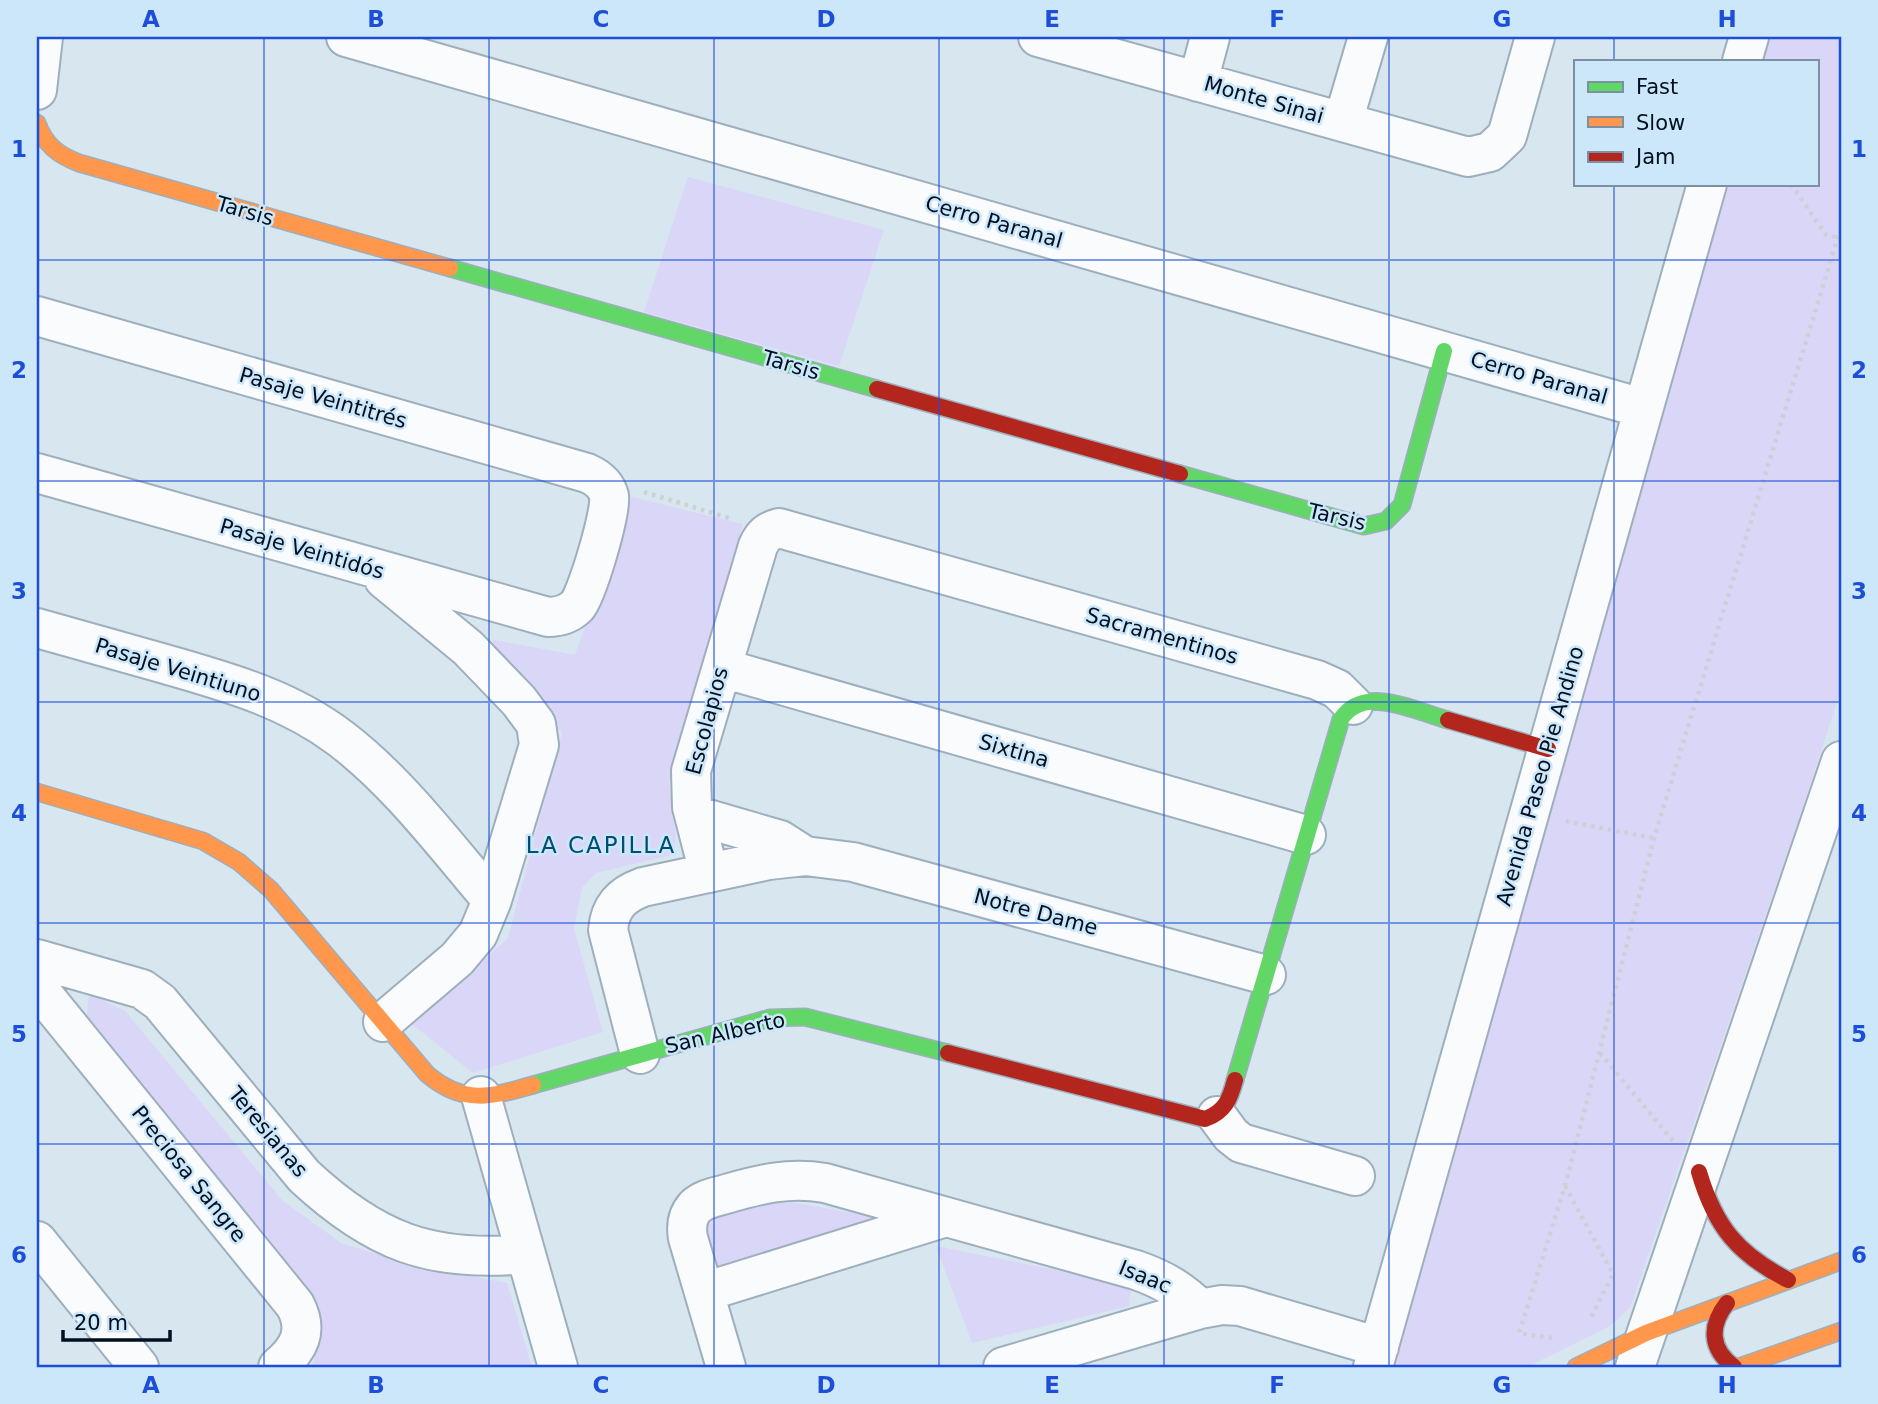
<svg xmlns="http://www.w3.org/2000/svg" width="1878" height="1404" viewBox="0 0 1878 1404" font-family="'DejaVu Sans',sans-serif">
<rect width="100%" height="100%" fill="#d8e6f0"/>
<!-- green -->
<path fill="#dad6f7" d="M1768,37H1841V690L1794,833L1630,1308L1610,1326L1527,1367H1391L1726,184H1817V61H1761Z
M688,177L884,230L839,366L644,312Z
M632,497L743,524L669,782L676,838L672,855L596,873L582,888L574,929L603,1032L473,1073L412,1024L508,938L562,733L485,648L494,640L575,655Z
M89,994L125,1011L283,1201L341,1243L417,1266L507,1283L532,1367H309L314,1362L316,1338L305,1295L87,1015Z
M780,1200L880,1218L714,1271L702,1228L709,1218Z
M936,1246L1131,1285L1129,1306L972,1343Z"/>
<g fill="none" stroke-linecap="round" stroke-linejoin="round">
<defs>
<path id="street" d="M346,37L1642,408
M1038,37L1468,157L1490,152L1507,136L1535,37
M1742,61L1749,37
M1198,82L1210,37
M37,90L43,37
M1343,122L1368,37
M37,316L587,473C598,478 606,484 609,496C612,510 587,595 577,606C569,614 559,617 548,617L37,473
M37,628C79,640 122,652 165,664C227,682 287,698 340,738C398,782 444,844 492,900
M722,668L1306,835
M694,815L780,840L805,856
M709,873L692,807L691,771L758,546C763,535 768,531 779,528L1317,680L1337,689L1353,705
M37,959L142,989L160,1002L304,1176C374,1241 430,1263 526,1254
M37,987L295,1305C309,1331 299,1349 278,1367
M383,1022L457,959L478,934L492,900L539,745L536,724L519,701L468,648L384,579
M640,1054L608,930C610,907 621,895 643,887L769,860L805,856L853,862L1266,975
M481,1096L558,1367
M1217,1116L1231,1135L1241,1143L1355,1176
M37,1241L139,1367
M704,1292L946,1217
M726,1367L688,1238C686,1227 687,1216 695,1207C703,1199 716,1197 726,1194C760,1184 789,1177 825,1183L1136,1270C1162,1279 1181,1290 1200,1309
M1003,1367L1200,1309L1222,1305L1240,1306L1379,1347
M1373,1367L1707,184
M1635,1367L1841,761"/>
<path id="fast" d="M450,268L877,389
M1180,474L1364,526L1386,521L1402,505L1444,351
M1235,1080L1341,719C1364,684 1415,711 1448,720
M533,1085L770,1018L805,1017L948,1053"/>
<path id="slow" d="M37,123C45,145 58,155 79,163L450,268
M37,792L203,841L239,862L271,890L427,1074C463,1105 491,1097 533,1085
M1576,1367L1646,1333L1841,1261
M1739,1367L1841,1331"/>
<path id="jam" d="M877,389L1180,474
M1448,720L1548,749
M948,1053L1205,1119C1225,1112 1230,1099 1235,1080
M1699,1172C1715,1227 1738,1254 1788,1280
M1727,1303C1709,1326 1710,1349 1734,1367"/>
</defs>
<!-- street casing -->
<use href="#street" stroke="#9dafbd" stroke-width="42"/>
<!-- fast casing -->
<use href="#fast" stroke="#9dafbd" stroke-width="19"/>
<!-- slow casing -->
<use href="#slow" stroke="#9dafbd" stroke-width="19"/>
<!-- jam casing -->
<use href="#jam" stroke="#9dafbd" stroke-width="19"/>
<!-- path -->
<path stroke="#ccd1d5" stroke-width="4.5" stroke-dasharray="3.5 5" stroke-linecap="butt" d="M1791,184L1826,235L1841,238
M644,492L732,519
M1566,821L1654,838
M1600,1053L1673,1141
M1565,1186L1613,1274L1591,1317
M1552,1338L1519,1333L1565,1186L1654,838L1841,227"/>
<!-- street -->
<use href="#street" stroke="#f9fbfd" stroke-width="38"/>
<!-- fast -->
<use href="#fast" stroke="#63d668" stroke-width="16"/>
<!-- slow -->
<use href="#slow" stroke="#ff974d" stroke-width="16"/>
<!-- jam -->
<use href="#jam" stroke="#b3261e" stroke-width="16"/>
</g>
<!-- grid -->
<path fill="none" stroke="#1d4ed8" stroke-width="2" stroke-opacity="0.55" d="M264,37V1367M489,37V1367M714,37V1367M939,37V1367M1164,37V1367M1389,37V1367M1614,37V61M1614,184V1367M37,260H1841M37,481H1841M37,702H1841M37,923H1841M37,1144H1841"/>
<g text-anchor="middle" stroke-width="5" stroke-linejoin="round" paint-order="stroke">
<!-- street labels -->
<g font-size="21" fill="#001021" stroke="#cde7fa">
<text transform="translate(1264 100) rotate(16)" y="7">Monte Sinai</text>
<text transform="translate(245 211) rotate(16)" y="7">Tarsis</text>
<text transform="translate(994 222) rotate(16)" y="7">Cerro Paranal</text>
<text transform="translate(791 365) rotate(16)" y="7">Tarsis</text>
<text transform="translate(1539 378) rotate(16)" y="7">Cerro Paranal</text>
<text transform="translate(323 398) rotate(16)" y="7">Pasaje Veintitrés</text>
<text transform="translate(1337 517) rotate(13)" y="7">Tarsis</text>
<text transform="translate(302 549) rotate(16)" y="7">Pasaje Veintidós</text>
<text transform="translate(1162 636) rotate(16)" y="7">Sacramentinos</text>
<text transform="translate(178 670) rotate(17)" y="7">Pasaje Veintiuno</text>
<text transform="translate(707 721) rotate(-75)" y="7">Escolapios</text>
<text transform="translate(1014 751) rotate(16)" y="7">Sixtina</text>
<text transform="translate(1540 776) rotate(-74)" y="7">Avenida Paseo Pie Andino</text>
<text transform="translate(1036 912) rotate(15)" y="7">Notre Dame</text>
<text transform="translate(725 1033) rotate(-13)" y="7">San Alberto</text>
<text transform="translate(268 1132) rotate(50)" y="7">Teresianas</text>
<text transform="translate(189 1174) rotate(51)" y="7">Preciosa Sangre</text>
<text transform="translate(1145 1277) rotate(22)" y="7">Isaac</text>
</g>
<!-- neighbourhood labels -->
<g font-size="23" letter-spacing="2" fill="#004d76" stroke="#cde7fa">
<text x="601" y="853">LA CAPILLA</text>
</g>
</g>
<!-- border -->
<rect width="1878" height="1404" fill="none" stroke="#cde7fa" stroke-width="77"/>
<!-- legend -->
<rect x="1574" y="60" width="245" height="126" fill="#cde7fa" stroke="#7b91a3" stroke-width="2"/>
<rect x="1588" y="82" width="35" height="10" fill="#63d668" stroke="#7b91a3" stroke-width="2"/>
<text x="1636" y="94" font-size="21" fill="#001021">Fast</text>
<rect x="1588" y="117" width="35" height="10" fill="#ff974d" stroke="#7b91a3" stroke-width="2"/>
<text x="1636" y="130" font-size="21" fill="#001021">Slow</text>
<rect x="1588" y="152" width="35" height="10" fill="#b3261e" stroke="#7b91a3" stroke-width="2"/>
<text x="1636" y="164" font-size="21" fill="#001021">Jam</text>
<!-- scale -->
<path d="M63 1330v10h107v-10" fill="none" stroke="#001021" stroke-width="3.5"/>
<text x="74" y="1330" font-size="21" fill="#001021" stroke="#cde7fa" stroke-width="5" paint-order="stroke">20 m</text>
<rect x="38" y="38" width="1802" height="1328" fill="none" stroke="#1d4ed8" stroke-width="2.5"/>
<g font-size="23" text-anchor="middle" font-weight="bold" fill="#1d4ed8">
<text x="151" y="27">A</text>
<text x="376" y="27">B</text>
<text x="601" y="27">C</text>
<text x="826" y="27">D</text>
<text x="1052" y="27">E</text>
<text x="1277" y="27">F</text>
<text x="1502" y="27">G</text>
<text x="1727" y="27">H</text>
<text x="19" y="157">1</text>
<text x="1859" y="157">1</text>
<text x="19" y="378">2</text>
<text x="1859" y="378">2</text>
<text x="19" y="599">3</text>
<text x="1859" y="599">3</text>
<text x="19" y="821">4</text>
<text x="1859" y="821">4</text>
<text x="19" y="1042">5</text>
<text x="1859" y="1042">5</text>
<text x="19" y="1263">6</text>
<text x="1859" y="1263">6</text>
<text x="151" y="1393">A</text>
<text x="376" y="1393">B</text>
<text x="601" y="1393">C</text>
<text x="826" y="1393">D</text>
<text x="1052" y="1393">E</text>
<text x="1277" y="1393">F</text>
<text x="1502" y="1393">G</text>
<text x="1727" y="1393">H</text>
</g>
</svg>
